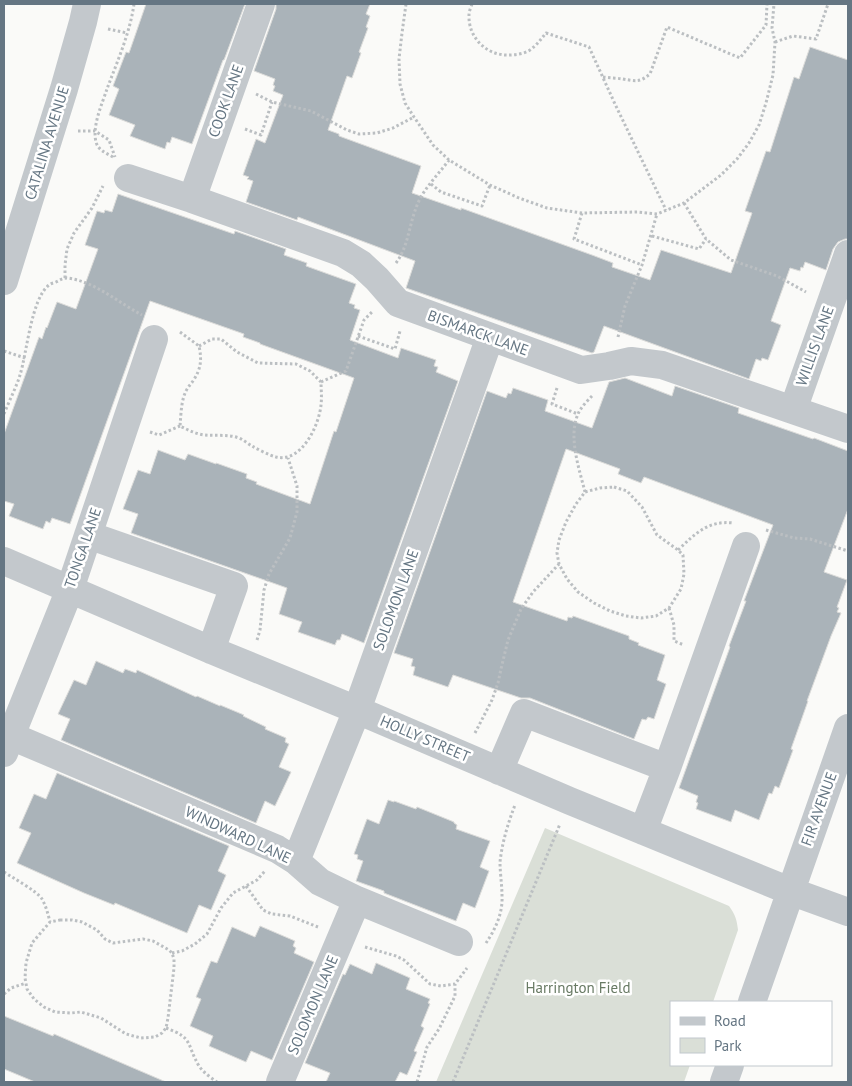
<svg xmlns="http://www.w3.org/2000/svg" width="852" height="1086" viewBox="0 0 852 1086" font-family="'PT Sans',sans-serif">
<rect width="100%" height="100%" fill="#fafaf8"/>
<!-- green -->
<path fill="#dadfd7" d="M545,828L729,906C735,914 737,920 738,930L713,1002H671V1065H690L684,1082H436Z"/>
<!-- building -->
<path fill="#aab3b9" stroke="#dcdcda" d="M146,4H245L224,60H223L192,144L172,137L170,143L167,142L165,149L130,136L135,125L109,115L119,89L113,86L126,52L129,53Z
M276,4H370L366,14L370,16L366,27L368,28L359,52L361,53L352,78L347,76L328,130L339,134V136L421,166L412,193L461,210V208L592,255L613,263L612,267L650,280L661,250L731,273L752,213L745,211L766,151L770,152L794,77L799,79L810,47L848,60V239H845L838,242L833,249L826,270L805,262L803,268L801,267L800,271L790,268L771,321L781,325L768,360L762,358L761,361L756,359L749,379L604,326L594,352L592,353L406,288L415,261L298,217L297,220L246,202L253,181L247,179L249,177L243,175L256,139L265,143L283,95L273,91L275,86L273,85L275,79L254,71L276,9Z
M118,194L234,234L235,231L286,249L284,255L307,263L306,266L356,284L349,303L355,305L354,308L360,310L350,340L398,358L401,348L436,360L434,366L438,367L436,372L458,381L364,643L342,634L340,640H337L335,645L298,632L302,622L279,614L287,588L131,533L138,514L123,509L138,470L150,474L158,450L185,460L188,454L216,464V463L247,474L246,478L257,482L256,484L310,504L334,431L336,432L354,378L260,344V343L243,337L244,334L150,301L70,524L52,518L50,523L46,521L43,529L9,516L14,504L4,501V434L39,337L42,339L46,327L47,328L57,302L76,309L98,249L85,245L97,211L104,213L105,210L112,212Z
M625,378L672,396L675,386L739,408L738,413L813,439L814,438L848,451V509L824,572L847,580L837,607L839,608L837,612L841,613L831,636L807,701H808L791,749L793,750L779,788L775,786L772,794L769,793L759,820L735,810L731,822L696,809L698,803L696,802L698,796L679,788L730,647L729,646L746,601H744L773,525L644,477L641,483L618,474L620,469L566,449L513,602L567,621L568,617L572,618L573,616L629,636V639L639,643L638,645L665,655L657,680L666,684L654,719L648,717L646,720L642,719L634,739L530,698H521L453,675L448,687L413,675L415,667L411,666L413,659L394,653L487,391L506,398L508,393L511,394L513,388L548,400L545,411L592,428L609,382Z
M96,661L123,673L125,669L136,673L137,670L196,697L197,696L220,706V705L244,715L243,716L266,727L265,729L286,738L285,742L289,744L279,767L291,772L275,806L265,801L256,823L61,740L70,719L58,714L74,680L86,685Z
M57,773L229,846L218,871L226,875L211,910L199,905L187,933L115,903L114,905L84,893L17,863L31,833L19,828L34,794L46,799Z
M388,800L394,802V801L416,809L417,807L454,822V823L457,825L456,829L490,841L480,867L489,871L475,908L463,903L456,921L384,893V891L356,881L363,861L357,859L358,855L354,854L367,819L379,824Z
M260,926L295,941L293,946L296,948L294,953L314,962L272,1060L251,1051L246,1062L209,1046L213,1036L190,1026L201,999L196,997L211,961L217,963L232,927L255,937Z
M376,963L410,978L406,989L430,999L428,1003L430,1004L421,1026L424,1028L414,1051L417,1052L407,1075L400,1072L395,1082H326L330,1073L305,1063L343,974L345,975L350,964L372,974Z
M4,1016L53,1036L54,1034L166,1082H35L4,1069Z"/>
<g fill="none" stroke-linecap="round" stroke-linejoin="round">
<!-- path -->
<path stroke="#bbbfc2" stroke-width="3" stroke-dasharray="2.5 2.5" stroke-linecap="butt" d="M406,4L402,33L399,59L400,84L405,103L414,117L433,145L449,160L490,185L519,198L547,208L582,213L638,212L657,214L684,203L721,175L737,159L749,143L759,125L766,103L773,75L775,42L772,28L774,4
M472,4C471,7 469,11 469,15C468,37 486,55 507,55C515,55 524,54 530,50C537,45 541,39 546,33L589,47L615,104L666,210
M108,29L127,33
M775,42L793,36L816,39L828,4
M603,77C610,78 617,78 623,79C636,81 639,83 650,74L667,27L740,58L766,25L767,4
M256,94L272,102L311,111L347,130L359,134L377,133L393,128L414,117
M245,129L261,135L272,102
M78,131H95L109,140L115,157
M113,157C106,153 98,150 96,142C92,126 102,104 107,89C117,62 130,33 134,4
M431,184L441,192L482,206L490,185
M684,203L706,239L731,260L777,276L806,292
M582,213L574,239L642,265
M652,236L699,249L706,239
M396,263C408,247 409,226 416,208C422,190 438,175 449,160
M65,278V265L67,249L74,233L92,208L103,186
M180,332L199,346C202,360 201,369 193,381C191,384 188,387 186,391C181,401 181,415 180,426C188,430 196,434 205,435C216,436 228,434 239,438C244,440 248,444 252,446C259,450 269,455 276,457C302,463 319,425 321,405C322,397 321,389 321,382L310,371L296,364L258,363L237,352L221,339H212L199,346
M358,336L395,349L400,331
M618,337L625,306L642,265L657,214
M4,351L25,358
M321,382L346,371L364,320L372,312
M557,388L552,404L578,414
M4,414C9,401 16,388 20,375C27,353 31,299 49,285C51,283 54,283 56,282C60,280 63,278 67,278C94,281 119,303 142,315
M150,432L159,435L180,426
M614,487L627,491L642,507L657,535L678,550L683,555L684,574L681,589L669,608L656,616L641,618L626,616L610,611L594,603L578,592L567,579L559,564L557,553L559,540L566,522L576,504L585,492L600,488Z
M585,492C579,468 568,437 578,414C581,407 588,400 593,395
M766,530L794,538L810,539L848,551
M678,550C695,534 708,520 733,523
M669,608L674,625V641L684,645
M257,640L260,630L264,590L269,574L290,538L297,512V486L288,458
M475,733L492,700L498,683L501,669L508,640L521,609L533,592L559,564
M4,872C13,878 37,891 42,899C46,906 48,914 50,922
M246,886L263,910L272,914L290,916L318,927
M60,920H72L82,922L97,930L105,939L113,943L143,939L153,941L169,950L172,953L174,959V968L168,1018L166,1028L162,1033L155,1037L141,1038L126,1034L101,1018L81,1012L71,1013L55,1012L44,1007L34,999L27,989L25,978L26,963L32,943L50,922Z
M486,943C495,930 503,913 502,896C502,885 500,873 500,862C502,843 508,823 515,805
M365,947L396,956L404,960L430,984L441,986L455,984L467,968
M172,953L182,951L195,944L207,934L221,908L233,893L257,880L265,871
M4,994L11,988L26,983
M166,1028C194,1038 186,1044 199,1066C203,1072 211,1078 217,1082
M417,1082L427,1047L439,1029L455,996V984
M453,1082L560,824"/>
<!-- minor -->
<path stroke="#c3c8cc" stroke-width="28" d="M128,178L192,199L343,253L361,264L377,279L398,303L581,370L609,366L631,361L662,365L848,429
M192,199L261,4
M4,281L64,89L83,22L87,4
M793,410L848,254
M88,535L234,586L211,650
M4,561L211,650L357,710L570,801L790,891L848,912
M11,736L277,849L296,861L320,882L357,900L459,942
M4,753L70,589L154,339
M499,771L524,713L667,768
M643,831L667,768L746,546
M296,861L357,710L490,337
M752,1002L848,728
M280,1082L357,900
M724,1082L730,1065"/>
</g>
<g text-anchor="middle" stroke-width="5" stroke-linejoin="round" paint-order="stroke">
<!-- street labels -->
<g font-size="15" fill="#657683" stroke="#fff">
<text transform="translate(226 101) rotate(-70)" y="5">COOK LANE</text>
<text transform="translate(47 143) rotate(-73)" y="5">CATALINA AVENUE</text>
<text transform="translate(478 333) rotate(20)" y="5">BISMARCK LANE</text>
<text transform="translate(815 346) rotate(-70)" y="5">WILLIS LANE</text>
<text transform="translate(83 548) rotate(-71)" y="5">TONGA LANE</text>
<text transform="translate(396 600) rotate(-70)" y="5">SOLOMON LANE</text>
<text transform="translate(425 739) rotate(23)" y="5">HOLLY STREET</text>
<text transform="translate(819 809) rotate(-70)" y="5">FIR AVENUE</text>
<text transform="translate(238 835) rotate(25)" y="5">WINDWARD LANE</text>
<text transform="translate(313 1005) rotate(-67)" y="5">SOLOMON LANE</text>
</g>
<!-- park labels -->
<g font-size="15" fill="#687a64" stroke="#fff">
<text x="578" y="993">Harrington Field</text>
</g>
</g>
<!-- border -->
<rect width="852" height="1086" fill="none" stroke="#657683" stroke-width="10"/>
<!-- legend -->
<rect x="670" y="1001" width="162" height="65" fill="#ffffff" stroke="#c1c8cd"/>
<rect x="680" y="1017" width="25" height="8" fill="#c3c8cc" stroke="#c1c8cd"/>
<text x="714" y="1026" font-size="15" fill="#657683">Road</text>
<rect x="680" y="1038" width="25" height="15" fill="#dadfd7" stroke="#c1c8cd"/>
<text x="714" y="1051" font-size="15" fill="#657683">Park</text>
</svg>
